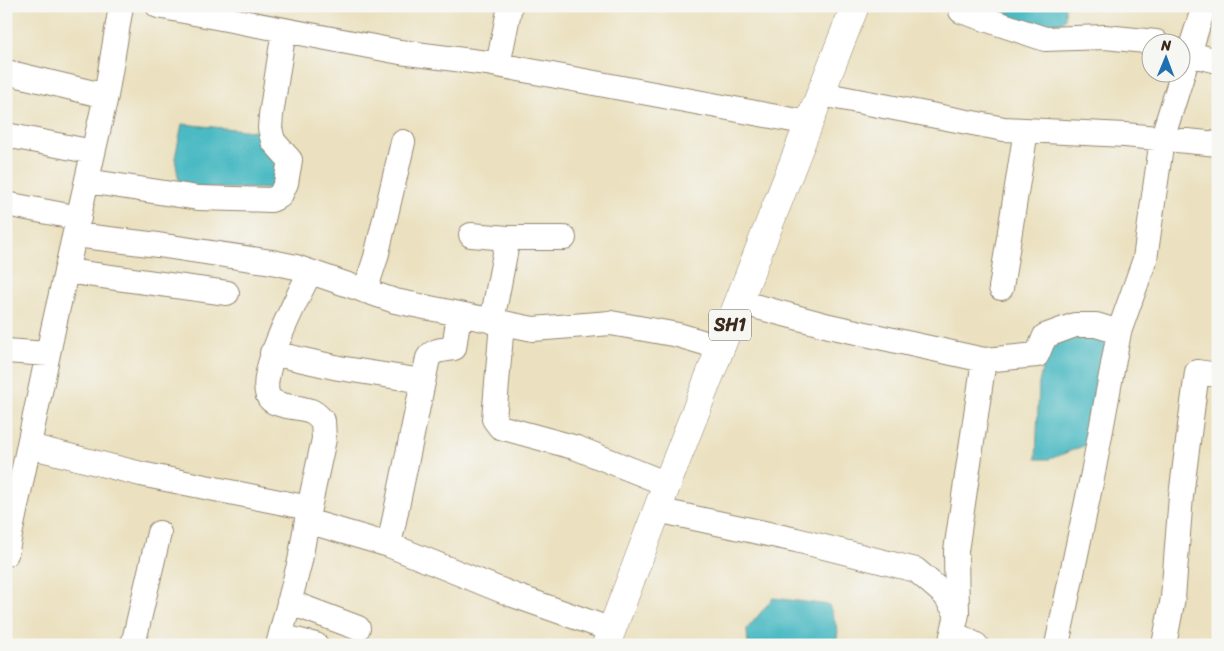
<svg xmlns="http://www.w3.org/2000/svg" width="1224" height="651" viewBox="0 0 1224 651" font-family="Sriracha,sans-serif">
<rect width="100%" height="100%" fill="#f6f6f2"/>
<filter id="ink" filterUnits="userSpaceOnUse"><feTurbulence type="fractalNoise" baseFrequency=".02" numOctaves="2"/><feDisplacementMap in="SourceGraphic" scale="10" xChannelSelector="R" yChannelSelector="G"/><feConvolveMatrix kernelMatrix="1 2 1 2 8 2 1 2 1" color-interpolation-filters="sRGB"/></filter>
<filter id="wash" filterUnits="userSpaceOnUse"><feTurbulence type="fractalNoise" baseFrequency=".0096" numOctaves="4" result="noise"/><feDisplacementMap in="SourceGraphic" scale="20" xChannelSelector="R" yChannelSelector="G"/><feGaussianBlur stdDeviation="1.12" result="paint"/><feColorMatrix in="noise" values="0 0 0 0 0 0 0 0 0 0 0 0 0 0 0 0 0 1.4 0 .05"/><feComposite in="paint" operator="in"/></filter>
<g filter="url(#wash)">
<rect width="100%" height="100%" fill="#ebe1c0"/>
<!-- water -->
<path fill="#4cbac3" stroke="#447270" d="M970,6H1065V19L1053,31Z
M182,124L264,132L299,151L292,189L180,188L175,158Z
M1093,330L1112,343L1088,444L1050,459H1036L1039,383L1046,354L1064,336Z
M773,598L829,605L838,631L836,645H748L747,629Z"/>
</g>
<g filter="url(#ink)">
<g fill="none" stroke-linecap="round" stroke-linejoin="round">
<defs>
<path id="minor" d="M158,6L400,52L487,63L809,123
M961,11L1045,39L1105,37L1156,42
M1189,54L1218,61
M498,65L510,6
M6,72L106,96
M821,94L1004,129L1125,135L1218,144
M6,135L93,152
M87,181L198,198L271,200L280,196L286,183L290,160L273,141L270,128L271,115L284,30
M6,204L79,218
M75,235L158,245L272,262L296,267L395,301L533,329L611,323L678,335L722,348
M471,235L508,238H564
M66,271L227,293
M1001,288L1026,130
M365,291L376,257L403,142
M739,302L829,326L984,360L1037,355L1045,336L1075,325H1096L1119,332
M492,321L508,238
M502,323L494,419L500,427L577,448L667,484
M6,351L48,354
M272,353L339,368L423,381
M29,446L141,474L309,508
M657,510L796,540L916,570L945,595L957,614
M307,521L389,545L513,595L612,630
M389,545L428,358C433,349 445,350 454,348L459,314
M6,554L54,325L106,96L121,6
M289,602L358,628
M953,633L976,645
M281,636L316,645
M133,645L159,533
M278,645L300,561L309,508L324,439L323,421C320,418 316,413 311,411C301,407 279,407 271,400C251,383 300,293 310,272
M950,645L957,614L956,551L984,360
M1057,645L1093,473L1119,332L1145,259L1162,139L1204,6
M1164,645L1173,598L1181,496L1197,372L1218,375"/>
<path id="major" d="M606,645L667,484L855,6"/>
</defs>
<!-- minor casing -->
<use href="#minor" stroke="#93866f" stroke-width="26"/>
<!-- major casing -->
<use href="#major" stroke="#93866f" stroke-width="29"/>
<!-- minor -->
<use href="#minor" stroke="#fff" stroke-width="24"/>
<!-- major -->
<use href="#major" stroke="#fff" stroke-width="28"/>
</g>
</g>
<g text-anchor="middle" stroke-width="4.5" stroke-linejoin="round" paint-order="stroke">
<!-- shield labels -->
<rect fill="#f6f6f2" stroke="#73675e" stroke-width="1" x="709" y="309.5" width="42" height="31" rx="4"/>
<g font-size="18" font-weight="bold" fill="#3b2a1e">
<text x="730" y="331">SH1</text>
</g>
</g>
<!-- margin -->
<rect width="1224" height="651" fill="none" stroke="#f6f6f2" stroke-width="25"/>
<!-- north arrow -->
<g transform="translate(1166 58) rotate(1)"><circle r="24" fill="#f6f6f2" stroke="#aba49d"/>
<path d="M0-4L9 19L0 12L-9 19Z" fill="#1f6fb2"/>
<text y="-8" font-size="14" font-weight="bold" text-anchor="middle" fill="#3b2a1e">N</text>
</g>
</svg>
